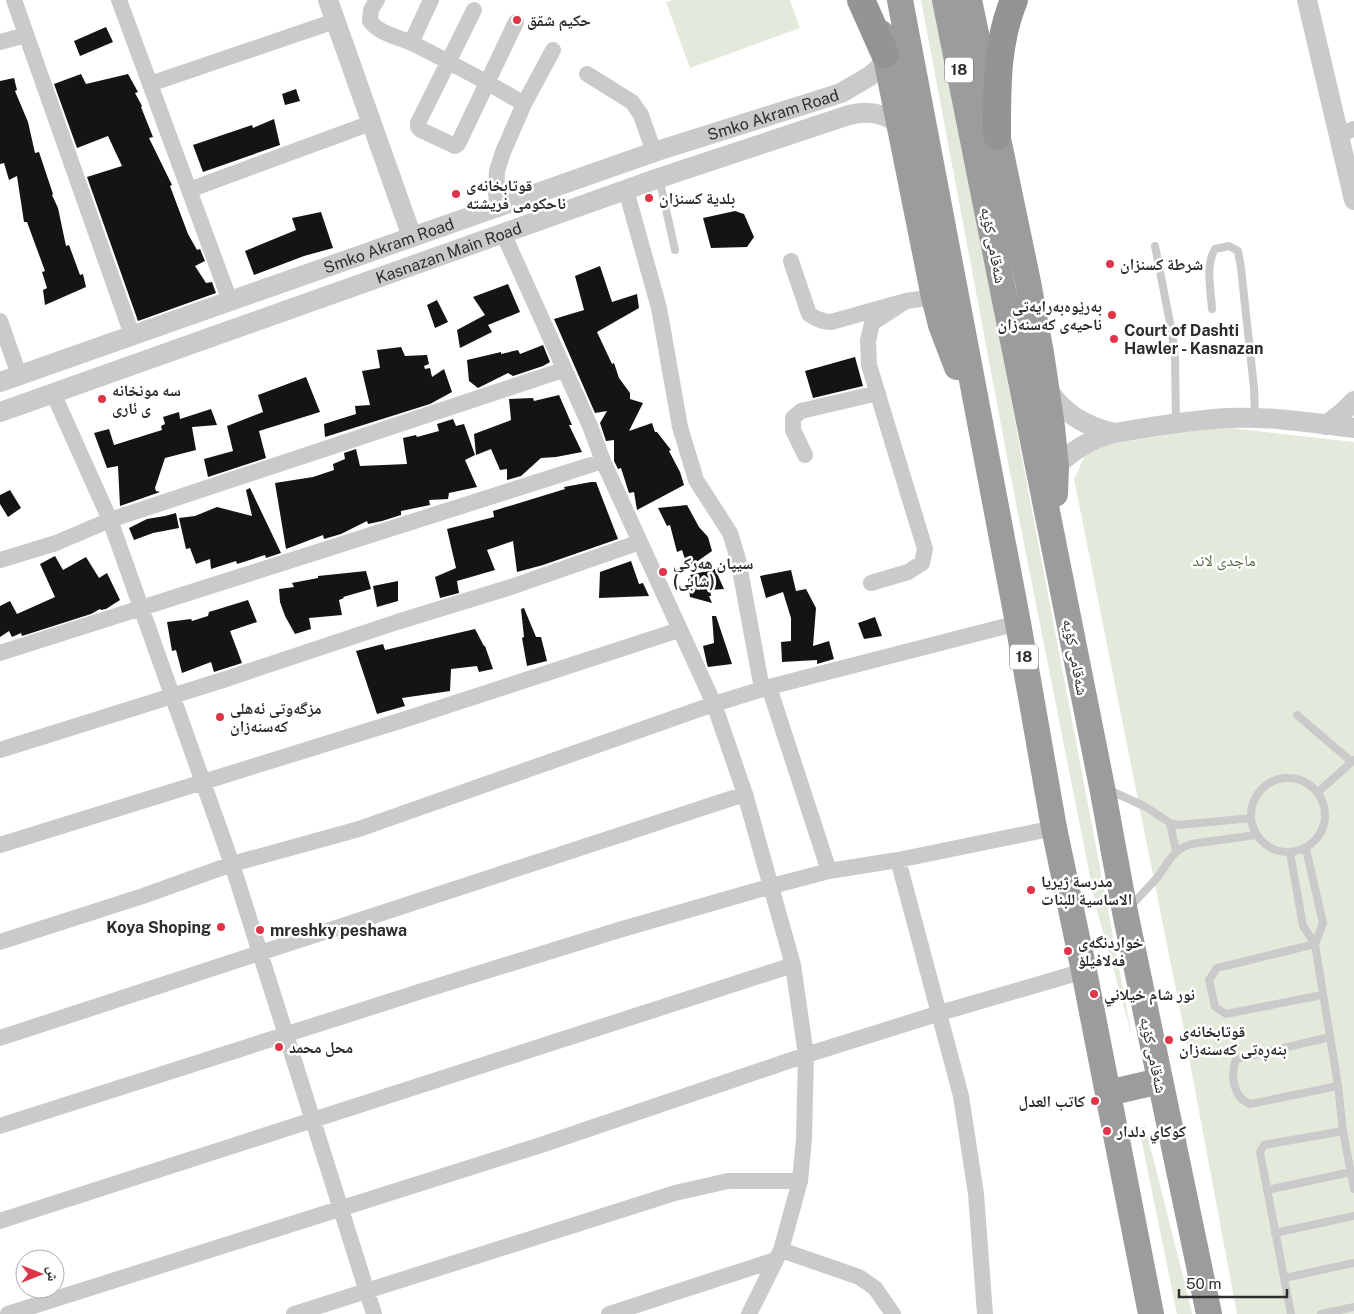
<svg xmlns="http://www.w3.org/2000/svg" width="1354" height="1314" viewBox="0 0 1354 1314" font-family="'Public Sans','Noto Naskh Arabic',sans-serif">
<rect width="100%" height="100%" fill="#fff"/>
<!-- green -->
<path fill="#e4eadb" d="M673,0H790L800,28L690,68L666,2Z
M921,0H935L1132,1036L1096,907L1011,478Z
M1221,427L1354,442V1314H1237L1181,1015L1074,479L1089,447Z
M1145,1126L1188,1296L1192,1314H1177L1139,1128Z"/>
<!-- building -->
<path fill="#141414" d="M106,27L113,42L80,56L74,41Z
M81,74L86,84L128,74L138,92L135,93L142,106L141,107L153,137L149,138L172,185L170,186L188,234L197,250L200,249L205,261L195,266L206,283L212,282L216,293L138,321L87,177L122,166L108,136L77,148L54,84Z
M14,78L17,90L15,91L28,122L35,153L39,152L53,194L52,195L58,208L66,246L69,245L80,275L83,274L86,287L45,305L43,290L47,288L42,272L45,271L27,222H24L17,176L9,180L4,163L0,164V81Z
M296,89L300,101L285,105L282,94Z
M274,119L280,145L203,172L193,145L252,125L253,128Z
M735,211L744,214L754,237L747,247L711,248L703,218Z
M321,212L333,248L304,256L254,275L245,251L296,230L292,218Z
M600,266L612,302L637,294L639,308L597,332L612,364L614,363L619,378L630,393V399L643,403L629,431L652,423L655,432H657L671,450L669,451L680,472L684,485L637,510L634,492L629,493L621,468L618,469L614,461V440L606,441L600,423L607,411L595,413L554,319L584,310L575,276Z
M508,284L520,312L488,325L492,332L460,348L457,330L485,315L473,297Z
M437,300L448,322L435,328L427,305Z
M543,345L550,362L543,366L513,376L508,373L478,388L469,381L467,360L501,352V354L518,350L520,354Z
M401,347L405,356L427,355L429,364L424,366L425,369L430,368L432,377L444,369L452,392L430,404L325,437L324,424L356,414L355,406L370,405L362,371L380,368L377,350Z
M855,357L863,386L813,398L805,371Z
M306,377L320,412L259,431L266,458L208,477L204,459L233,451L227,426L263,412L258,395Z
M559,395L572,425H569L582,452L556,457L541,458L521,476L507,480V469L500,470L491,449L476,455L474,434L511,420L509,399L533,398L534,401Z
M211,409L217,425L192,427L196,450L165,458L155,488L156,491L160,492L120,506L118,466L107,468L94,433L109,429L114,445L162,430L161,426L165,424L163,417L179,412L180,419Z
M453,419L456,426L464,424L475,455L465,460L477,487L449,493L448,499L429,500L430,505L401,511V515L382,521L368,524L367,521L341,534L324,539L323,535L286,549L275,483L313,477L334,470L333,464L345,459L344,453L356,449L360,466L407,464L403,438L416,435L417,437L439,431L437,424Z
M591,482H596L618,539L543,565L517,572L513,541L487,550L495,570L457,581L459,593L440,598L435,577L456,568L447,529L494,517L493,511L565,489L564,487Z
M250,488L281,553L266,558L265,555L237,564L236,561L211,569L210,559L196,564L190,548L186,549L179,518L195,516L217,507L252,516L246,490Z
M10,490L21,508L8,517L0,504V495Z
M687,505L699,527L708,537L712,551L688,568L682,550L677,552L670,525L667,526L658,508Z
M176,513L179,528L153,533L134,540L129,528L147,519L165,516Z
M55,556L63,570L86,557L99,578L107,573L120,600L106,609L101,610L100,609L91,614L22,636L21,633L12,637L9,631L0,637V606L10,601L17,614L55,597L40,564Z
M631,561L639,584L643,583L649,596L599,598L600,572Z
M715,569L724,589L710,590L711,596H709L712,603L690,597L688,579L692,578L690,575Z
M791,570L796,591L806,589L816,608L813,646L829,641L834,659L817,664V660L782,662L781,642L791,641V618L783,592L766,598L760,576Z
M366,571L371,589L343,597L344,598L339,600L342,615L309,618L311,629L295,634L285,616L280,602L279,589L294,587L292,583L318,578V576Z
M398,581V601L377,607L373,586Z
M248,600L257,622L230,631L242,663L214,672L211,662L182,673L176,650L172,651L167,622L191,619L192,621L208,616L209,612Z
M524,608L536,637H541L547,661L527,666L522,638L524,637L521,609Z
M712,616H716L732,664L708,667L707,664L703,646L714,643Z
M875,617L882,636L864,639L858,623Z
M475,629L484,646H485L493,669L479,672L477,666L451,669L450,691L402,698L405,706L377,714L356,651L383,644L385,650Z"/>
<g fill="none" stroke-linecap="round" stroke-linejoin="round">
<!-- service -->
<path stroke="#cacaca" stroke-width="8" d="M659,178L675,250
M1155,246L1172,333L1175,359L1176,421
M1212,309C1211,291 1205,265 1215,249L1229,246L1238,251L1241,268L1254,388L1255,417
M1297,715L1352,762
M1251 815a37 37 0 1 1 74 0a37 37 0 1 1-74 0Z
M1109,790L1146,807L1170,823L1179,825L1251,818
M1318,792L1354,760
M1170,823L1176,851
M1306,849L1323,923L1315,944
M1290,852L1303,926L1315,944L1338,1086L1343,1131L1354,1189
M1130,907C1138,898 1147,889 1155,880C1168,865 1170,851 1191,844L1256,835
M1315,944L1217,968L1209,980L1215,1007L1226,1014L1322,995
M1330,1037L1236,1059C1230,1074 1233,1098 1250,1104L1338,1086
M1267,1190L1351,1172
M1275,1233L1354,1216
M1284,1278L1354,1263
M1291,1314L1260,1152L1264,1145L1343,1131
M1321,1314L1354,1307"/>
<!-- minor -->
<path stroke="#cacaca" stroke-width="16" d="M14,0L132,335
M119,0L230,301
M377,0L371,10L370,21C379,34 399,37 414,44C451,63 488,82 524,104
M474,10L418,123V127L421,130L455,146L458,144L516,22
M0,42L26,35
M411,43L431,0
M587,74L632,102L641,115L654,152
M150,84L335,21
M1339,135L1354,129
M189,190L371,123
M626,190L659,308L680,427L696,480L730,533L738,559L762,689
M497,207L496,189L497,171L503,152L524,104L553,50
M503,233L590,426L603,461L714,704L745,794L793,965L806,1055L804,1138L800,1181L781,1250L749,1314
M791,261L809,314C816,319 822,322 831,322L906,301L934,297
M0,321L19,375
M53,393L110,520L232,864L374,1314
M805,455L793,430V418L801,411L878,393
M0,560L56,543L110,520L563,370
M871,583L908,572L922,563L925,549L869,365L868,341L872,323L906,301
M0,653L603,461
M769,687L829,871
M0,750L223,680L397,622L511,587L640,542
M0,845L406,719L679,630
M898,860L961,1096L976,1194L985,1314
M0,942L143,896L232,864L359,829L714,704L769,687L1018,623
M0,1038L745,794
M0,1126L425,990L619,930L772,886L829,871L898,860L1054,828
M0,1221C264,1135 529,1052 793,965
M781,1250L859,1277L875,1288L893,1314
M8,1314L541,1145L806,1055L940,1013L1084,971
M294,1314L675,1193L728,1181H800
M609,1314L775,1260"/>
<!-- tertiary -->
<g stroke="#cacaca" stroke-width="20">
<path d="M328,0L412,237"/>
<path d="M1307,0L1354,200"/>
<path id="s1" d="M0,382L654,152L841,93L870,76L887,61"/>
<path d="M1046,387C1063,413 1084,426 1114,433"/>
<path id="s2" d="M0,412L659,178L849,115C868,110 883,113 899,124"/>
<path d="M1326,425L1342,413L1354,401"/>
<path d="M1056,467C1072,450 1091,439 1114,433C1151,427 1190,420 1228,418C1270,416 1312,423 1354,428"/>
</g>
<!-- trunk -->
<path stroke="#9c9c9c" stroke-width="26" d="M900,0L1018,623L1054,828L1084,971L1151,1314
M945,0L1102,787L1125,912L1209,1314
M969,0L1028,282L1041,353L1052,427L1056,467L1055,494
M881,33L934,297L941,325L957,367
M1108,1093L1160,1081"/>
<!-- motorway -->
<path stroke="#949494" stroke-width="28" d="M861,0L885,54
M997,136C997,90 996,43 1014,0"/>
</g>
<!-- markers -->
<g fill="#de3548" stroke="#fff" stroke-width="2">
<circle cx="517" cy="20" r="5"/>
<circle cx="456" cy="194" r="5"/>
<circle cx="649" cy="198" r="5"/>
<circle cx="1110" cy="264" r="5"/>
<circle cx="1112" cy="315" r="5"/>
<circle cx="1114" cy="339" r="5"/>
<circle cx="102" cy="399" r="5"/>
<circle cx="663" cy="572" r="5"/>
<circle cx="220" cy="717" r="5"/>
<circle cx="1031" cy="890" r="5"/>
<circle cx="221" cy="927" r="5"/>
<circle cx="260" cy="930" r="5"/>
<circle cx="1068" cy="951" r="5"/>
<circle cx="1094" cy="994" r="5"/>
<circle cx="1169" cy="1040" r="5"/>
<circle cx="279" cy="1047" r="5"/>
<circle cx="1095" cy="1101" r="5"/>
<circle cx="1107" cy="1131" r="5"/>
</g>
<g text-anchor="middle" stroke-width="5" stroke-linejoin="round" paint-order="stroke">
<!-- shield labels -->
<g fill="#fff" stroke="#6c6c6c" stroke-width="1">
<rect x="945" y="57.5" width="28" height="25" rx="4"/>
<rect x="1010" y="644.5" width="28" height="25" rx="4"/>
</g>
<g font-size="15" font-weight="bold" fill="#2d2d2d">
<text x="959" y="75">18</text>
<text x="1024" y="662">18</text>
</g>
<!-- poi labels -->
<g font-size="16" font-weight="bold" fill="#2d2d2d" stroke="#fff" text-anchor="start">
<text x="527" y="26">حكيم شقق</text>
<text x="466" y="191">قوتابخانەی<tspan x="466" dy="18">ناحکومی فریشتە</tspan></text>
<text x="659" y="204">بلدية كسنزان</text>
<text x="1120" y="270">شرطة كسنزان</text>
<text x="1102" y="312" text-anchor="end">بەرێوەبەرایەتی<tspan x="1102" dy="18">ناحیەی کەسنەزان</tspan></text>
<text x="1124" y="336">Court of Dashti<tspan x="1124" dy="18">Hawler - Kasnazan</tspan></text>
<text x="112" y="396">سه مونخانه<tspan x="112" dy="18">ی ئاری</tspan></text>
<text x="673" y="569">سیپان هەرکی<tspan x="673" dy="18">(شابی)</tspan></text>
<text x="230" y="714">مزگەوتی ئەهلی<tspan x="230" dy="18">کەسنەزان</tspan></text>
<text x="1041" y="887">مدرسة ژيريا<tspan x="1041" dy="18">الاساسية للبنات</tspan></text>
<text x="211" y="933" text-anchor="end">Koya Shoping</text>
<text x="270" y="936">mreshky peshawa</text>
<text x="1078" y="948">خواردنگەی<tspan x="1078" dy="18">فەلافیلۆ</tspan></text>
<text x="1104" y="1000">نور شام خيلاني</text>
<text x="1179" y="1037">قوتابخانەی<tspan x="1179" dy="18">بنەڕەتی کەسنەزان</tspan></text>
<text x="289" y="1053">محل محمد</text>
<text x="1085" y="1107" text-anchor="end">كاتب العدل</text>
<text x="1117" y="1137">كوكاي دلدار</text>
</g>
<!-- street labels -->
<g font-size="16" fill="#2d2d2d" stroke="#fff">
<text dy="6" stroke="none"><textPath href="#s1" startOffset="818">Smko Akram Road</textPath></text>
<text dy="6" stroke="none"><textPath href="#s1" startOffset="412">Smko Akram Road</textPath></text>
<text transform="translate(994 245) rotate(79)" y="6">شەقامی کۆیە</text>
<text dy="6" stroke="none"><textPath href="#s2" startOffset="476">Kasnazan Main Road</textPath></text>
<text transform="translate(1076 657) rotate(79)" y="6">شەقامی کۆیە</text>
<text transform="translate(1154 1055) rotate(78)" y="6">شەقامی کۆیە</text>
</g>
<!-- park labels -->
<g font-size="16" fill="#52673c" stroke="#fff">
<text x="1224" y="566">ماجدی لاند</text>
</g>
</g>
<!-- north arrow -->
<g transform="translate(40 1274) rotate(90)"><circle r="24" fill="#ffffff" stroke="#ababab"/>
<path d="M0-4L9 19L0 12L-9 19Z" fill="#de3548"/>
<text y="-8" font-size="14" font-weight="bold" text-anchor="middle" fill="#2d2d2d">ش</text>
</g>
<!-- scale -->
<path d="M1179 1289v8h108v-8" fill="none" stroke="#2d2d2d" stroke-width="2.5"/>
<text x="1186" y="1289" font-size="15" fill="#2d2d2d" stroke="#ffffff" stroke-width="4" paint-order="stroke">50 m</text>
</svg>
